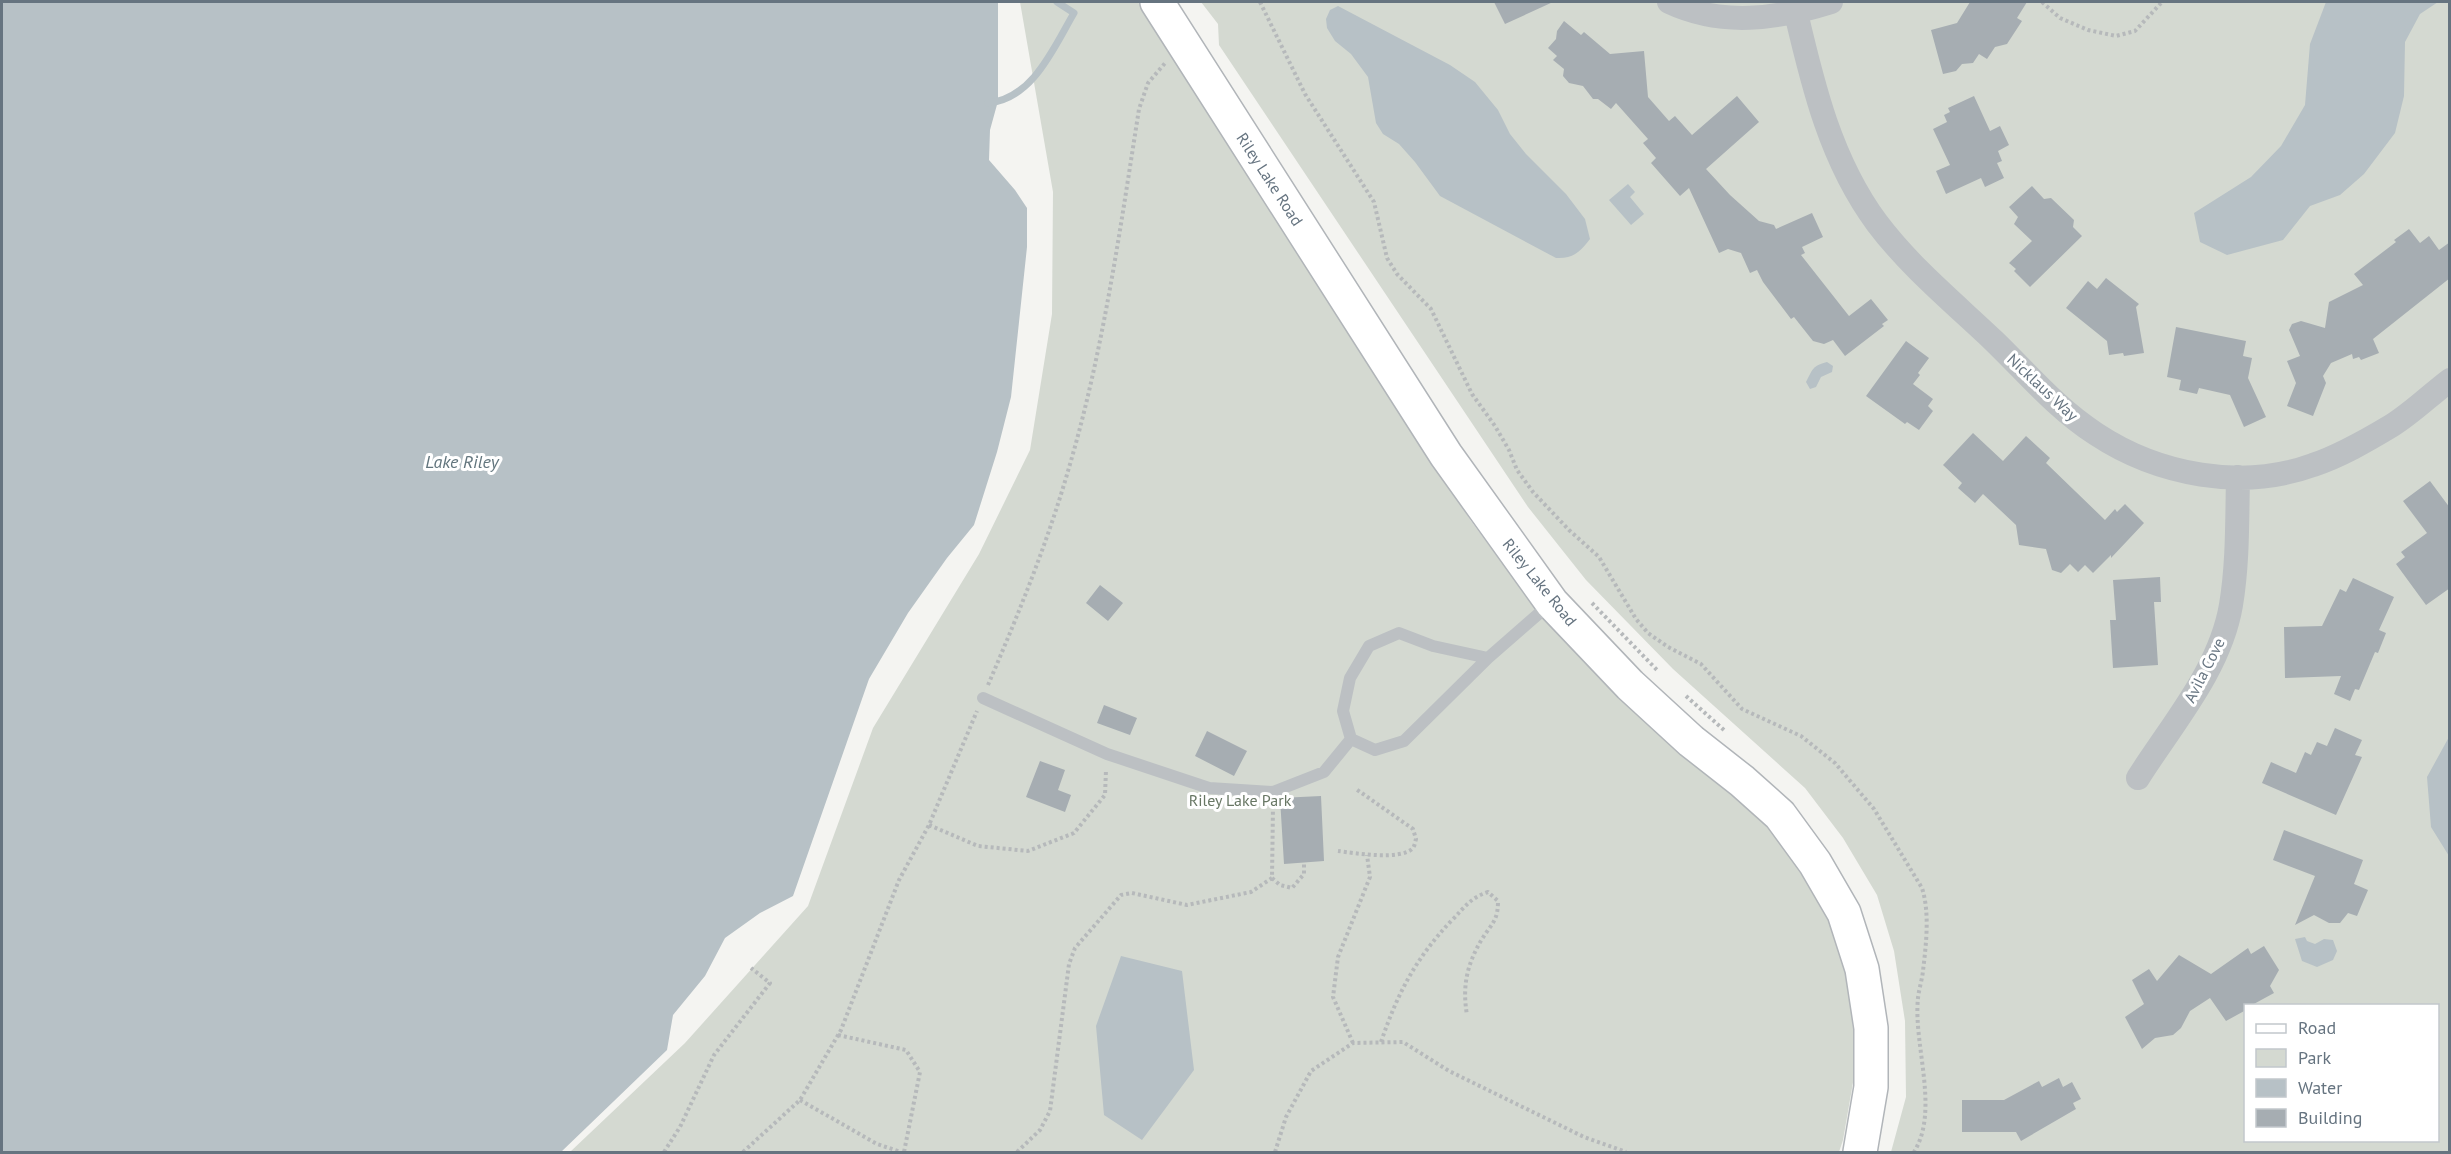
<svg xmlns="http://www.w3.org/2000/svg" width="2451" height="1154" viewBox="0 0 2451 1154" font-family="'PT Sans',sans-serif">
<rect width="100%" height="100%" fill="#f4f4f1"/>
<!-- green -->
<path fill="#d4d9d1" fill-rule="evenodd" d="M1020,2H1138L1471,521L1519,586L1626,704L1762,820L1805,873L1833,928L1851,988L1855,1071L1843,1140L1839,1152H570L685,1043L808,906L873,728L979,554L1030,450L1052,314L1053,192Z
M1201,2H2449V1152H1891L1906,1097L1905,1021L1894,951L1877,895L1843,838L1805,788L1673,669L1586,580L1528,507L1219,45L1218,24ZM2246,1006H2438V1140H2246Z"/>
<!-- water -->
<path fill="#b7c1c6" d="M2,2H998V101L990,130L989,160L1015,190L1027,208V247L1011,397L997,452L974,525L947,558L908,613L869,679L793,896L760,913L725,938L705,976L673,1015L667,1050L561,1152H2Z
M2326,2H2438L2420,14L2405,42L2404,96L2395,133L2364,174L2340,195L2310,206L2283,240L2227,255L2200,242L2194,213L2251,177L2281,146L2305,105L2310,44Z
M1338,6L1450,65L1475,82L1498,110L1510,134L1526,154L1566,194L1585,219L1590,239C1580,252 1573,259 1556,258L1440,196L1415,162L1399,144L1383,134L1376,123L1368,77L1351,54L1335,41L1327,28L1326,19L1330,10Z
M1628,184L1635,192L1630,197L1644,214L1631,225L1609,200Z
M1827,362L1833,366L1832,372L1821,377L1816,387L1810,389L1806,382C1813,369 1812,366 1827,362Z
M2449,737V856L2431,827L2427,777Z
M2305,937L2307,941L2315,944L2324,939L2333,940L2337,951L2333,960L2317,967L2302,961L2295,939Z
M1121,956L1182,971L1194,1070L1142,1140L1104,1115L1096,1026Z"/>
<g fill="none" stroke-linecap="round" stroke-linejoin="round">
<!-- stream -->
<path stroke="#b7c1c6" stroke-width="7" d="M988,103C1033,99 1054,47 1074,13L1057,2"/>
</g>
<!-- building -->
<path fill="#a6adb2" d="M1494,2H1553L1505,24Z
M1970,2H2027L2017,18L2022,21L2007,44L1995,47L1987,59L1979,54L1973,63L1962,64L1956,71L1943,74L1931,30L1957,23Z
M1564,21L1581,35L1584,32L1610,54L1644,51L1648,97L1669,121L1675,116L1692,135L1737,96L1759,122L1706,169L1730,195L1759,221L1774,225L1776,229L1812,213L1823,237L1802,247L1805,253L1801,255L1849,316L1871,299L1888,320L1882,324L1884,326L1845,356L1833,340L1824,344L1813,341L1794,317L1791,319L1763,282L1757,270L1750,273L1741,253L1728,249L1719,253L1689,188L1680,196L1651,163L1656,158L1643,143L1648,139L1616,103L1611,109L1598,99H1593L1583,86L1569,83L1563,76L1564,69L1553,60L1557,56L1548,48L1556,39L1557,31Z
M1974,96L1990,131L2000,126L2009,145L1998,151L2002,161L1997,163L2004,178L1985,187L1981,178L1946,194L1936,171L1950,165L1933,129L1947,122L1944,115L1950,112L1948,108Z
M2032,186L2044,199L2051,198L2074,220L2073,227L2082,236L2030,287L2014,271L2016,269L2009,263L2032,241L2014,224L2018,217L2009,207Z
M2409,229L2420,243L2429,236L2439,250L2450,242V278L2373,339L2379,353L2361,360L2359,357L2353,359L2352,354L2331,363L2323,376L2326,383L2313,416L2287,406L2296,383L2287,361L2300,356L2289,330L2292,324L2301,321L2325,328L2329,302L2363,285L2354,274L2396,242L2394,240Z
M2106,278L2139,304L2136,307L2144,353L2124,356L2123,353L2109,355L2107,341L2066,308L2088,281L2097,289Z
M2176,327L2246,341L2243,356L2252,358L2248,378L2266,417L2244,427L2230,395L2199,388L2197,394L2179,390L2181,380L2167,377Z
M1906,341L1929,358L1918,373L1920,375L1913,384L1933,399L1928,406L1933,411L1919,430L1907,422L1905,424L1866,396Z
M1973,433L2003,461L2026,436L2050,458L2046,463L2105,520L2115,509L2117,512L2125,504L2144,523L2111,558V555L2093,573L2085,565L2078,572L2070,564L2061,573L2052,570L2046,549L2019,545L2016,525L1983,494L1975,503L1958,488L1962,483L1943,465Z
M2430,481L2450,508V588L2426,605L2396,564L2405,557L2401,552L2427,533L2403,501Z
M2160,577L2161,602H2154L2158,665L2113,668L2110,620H2116L2113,580Z
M2353,578L2394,597L2379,630L2386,633L2378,653L2375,652L2359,690L2355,689L2350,701L2334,694L2341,676L2285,678L2284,627L2322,626L2340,589L2346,592Z
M1100,585L1123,603L1108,621L1086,603Z
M1104,705L1137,718L1130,735L1097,723Z
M2335,728L2362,740L2355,755L2362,757L2336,815L2262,783L2271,762L2296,773L2305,752L2311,755L2317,742L2327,746Z
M1207,731L1247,751L1234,776L1195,756Z
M1040,761L1065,770L1058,790L1071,795L1065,812L1026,797Z
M1321,796L1324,861L1284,864L1280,798Z
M2284,830L2363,860L2354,884L2368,890L2357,916L2348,913L2340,923H2329L2314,915L2295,925L2315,876L2273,860Z
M2264,946L2279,970L2270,986L2274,993L2252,1005H2246V1010L2226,1021L2210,998L2190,1011L2181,1028L2173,1035L2155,1038L2142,1049L2125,1017L2144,1004L2132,980L2149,969L2157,981L2179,955L2211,974L2248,948L2251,954Z
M2059,1078L2063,1087L2072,1082L2081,1099L2073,1103L2076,1109L2021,1141L2016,1132H1962V1100H2004L2039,1081L2042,1087Z"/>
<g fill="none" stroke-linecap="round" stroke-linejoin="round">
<defs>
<path id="secondary" d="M1157,2L1446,455L1552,603L1630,685L1691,741L1742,781L1780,815L1815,863L1844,913L1862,969L1871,1028V1087L1860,1152"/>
</defs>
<!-- secondary casing -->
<use href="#secondary" stroke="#b1b5b9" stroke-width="36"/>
<!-- path -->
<path stroke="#b6b9bb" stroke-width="4" stroke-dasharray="3 3" stroke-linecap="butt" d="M1260,2L1305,94L1374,202L1387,258L1397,274L1431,309L1472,394L1495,426L1509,450L1517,470L1533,492L1569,530L1599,557L1636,619L1648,633L1668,647L1701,664L1742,709L1801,736L1835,763L1874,809L1922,888C1930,913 1926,945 1923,971C1922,980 1919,989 1918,998C1913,1045 1940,1110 1914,1152
M2042,2L2060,18L2088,30L2116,36L2135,31L2162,2
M1592,603L1658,671
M988,685C1018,615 1047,544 1068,471C1103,353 1120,230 1139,109L1148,83L1166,62
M1686,696L1725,731
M929,825L978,846L1028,851L1074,833L1105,795L1106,770
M1338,851C1354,853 1401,861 1413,848C1415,845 1415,842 1416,839L1413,829L1356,789
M1272,878L1280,885L1292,888L1304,874V862
M838,1035L906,1050L920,1072L904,1152
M1381,1042C1398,992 1416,958 1452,920C1465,907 1470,898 1488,892L1498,901C1498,921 1492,923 1482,939C1467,964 1462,986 1467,1015
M1353,1043L1333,997L1338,957L1370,877L1367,855
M800,1100L877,1144L901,1152
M664,1152L680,1127L714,1055L770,983L751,968
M743,1152L800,1100L841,1030L899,880L929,825L977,711
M1017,1152L1040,1130L1050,1111L1069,964L1075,948L1121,895L1132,893L1187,905L1251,892L1272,878L1273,807
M1275,1152L1286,1117L1311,1071L1353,1043L1403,1042L1449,1071L1584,1137L1626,1152"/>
<!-- lane -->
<path stroke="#bcc0c3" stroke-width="12" d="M1488,658L1404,741L1375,750L1351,739L1343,711L1350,678L1369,646L1399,633L1433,646L1488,658L1551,603
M983,698L1107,754L1209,788L1273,792L1324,772L1351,739"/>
<!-- street -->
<path stroke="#bcc0c3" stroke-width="24" d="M1669,2C1722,27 1777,19 1831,2
M1796,13C1813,86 1831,161 1877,223C1910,267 1954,303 1994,341C2027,373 2057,409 2096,434C2158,475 2242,491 2313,465C2340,456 2366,441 2391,426C2412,413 2430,395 2450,380
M2138,778C2172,724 2220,670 2231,605C2238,563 2237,520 2238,477"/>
<!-- secondary -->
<use href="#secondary" stroke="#fff" stroke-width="33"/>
</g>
<g text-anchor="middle" stroke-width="6" stroke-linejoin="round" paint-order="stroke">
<!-- street labels -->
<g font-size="16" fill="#667480" stroke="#fff">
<text transform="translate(1270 179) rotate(57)" y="6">Riley Lake Road</text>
<text transform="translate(2043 387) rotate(43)" y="6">Nicklaus Way</text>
<text transform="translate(1540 582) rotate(51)" y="6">Riley Lake Road</text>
<text transform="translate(2204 670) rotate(-63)" y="6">Avila Cove</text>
</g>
<!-- park labels -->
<g font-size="16" fill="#687764" stroke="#fff">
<text x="1240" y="806">Riley Lake Park</text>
</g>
<!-- water labels -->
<g font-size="18" font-style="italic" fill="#62757d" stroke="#fff">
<text x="462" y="468">Lake Riley</text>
</g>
</g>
<!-- border -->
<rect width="2451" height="1154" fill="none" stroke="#667480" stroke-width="6"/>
<!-- legend -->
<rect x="2244" y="1004" width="195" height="138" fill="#ffffff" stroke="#c2c7cc" stroke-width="1.5"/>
<rect x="2256" y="1024" width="30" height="9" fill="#ffffff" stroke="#c2c7cc" stroke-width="1.5"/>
<text x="2298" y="1034" font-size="18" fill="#667480">Road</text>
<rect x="2256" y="1049" width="30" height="18" fill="#d4d9d1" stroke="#c2c7cc" stroke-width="1.5"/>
<text x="2298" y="1064" font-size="18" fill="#667480">Park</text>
<rect x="2256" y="1079" width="30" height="18" fill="#b7c1c6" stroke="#c2c7cc" stroke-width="1.5"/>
<text x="2298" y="1094" font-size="18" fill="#667480">Water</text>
<rect x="2256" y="1109" width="30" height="18" fill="#a6adb2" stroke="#c2c7cc" stroke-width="1.5"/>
<text x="2298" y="1124" font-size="18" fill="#667480">Building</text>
</svg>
